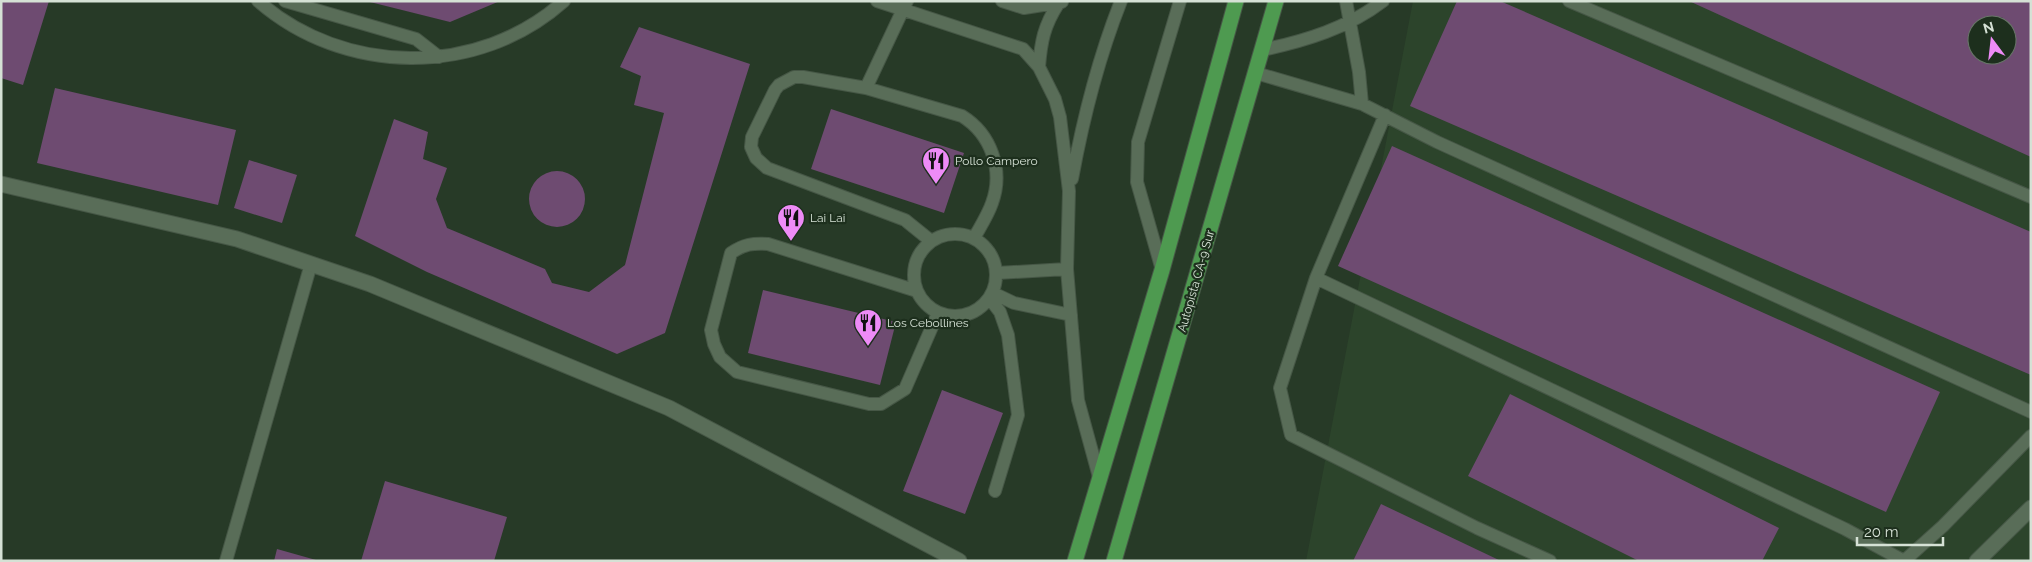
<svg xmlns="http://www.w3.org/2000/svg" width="2032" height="562" viewBox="0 0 2032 562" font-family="Raleway,sans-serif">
<rect width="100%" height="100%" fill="#273a27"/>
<!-- built -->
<path fill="#2c442b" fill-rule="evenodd" d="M1413,1H2031V561H1306ZM1977,25H2007V55H1977Z"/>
<!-- building -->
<path fill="#6e4b71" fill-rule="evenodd" d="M1,1H49L23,85L1,78Z
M366,1H500L450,22Z
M1457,1H1500L2031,232V375L1410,106Z
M1689,1H2031V157ZM1977,25H2007V55H1977Z
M639,27L750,64L665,333L617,354L427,272L355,236L394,119L428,132L423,159L447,168L436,199L447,228L545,269L552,283L589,292L625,265L664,113L634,105L641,76L620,67Z
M55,88L236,130L218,205L37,163Z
M831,109L964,153L944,213L811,169Z
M1392,146L1940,392L1886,512L1338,266Z
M249,160L297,175L282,223L234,208Z
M529 199a28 28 0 1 1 56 0a28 28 0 1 1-56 0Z
M763,290L896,322L880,385L748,353Z
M942,390L1003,413L965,514L903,491Z
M1510,394L1779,528L1762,561H1639L1468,476Z
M385,481L507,517L494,561H361Z
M1381,504L1501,561H1353Z
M277,549L316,560V561H274Z"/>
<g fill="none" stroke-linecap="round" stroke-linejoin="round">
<defs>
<path id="service" d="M258,1C344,76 478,78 564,1
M285,1L416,39L439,57
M877,1L1023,49L1039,67L1055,99L1060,117L1069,191L1067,269L1078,400L1099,477
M907,1L866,88L962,116C991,134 1004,170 992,203C988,215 980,227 974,238
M1002,1L1024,8L1062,2
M1346,1L1359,72L1362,104
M1569,1L2031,197
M1262,50C1305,41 1348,28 1383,1
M1039,67C1041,41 1044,26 1058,4
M1256,73L1362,104L1437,142L2031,412
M866,88L803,77H794L779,85L775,90L752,137L751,147L756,158L767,168L905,220L931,241
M1385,115L1316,278L1280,388L1291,435L1477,528L1550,561
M1072,179C1083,119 1098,59 1121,1
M914 275a41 41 0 1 1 82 0a41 41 0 1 1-82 0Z
M1162,270L1137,182L1138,142L1180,1
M997,273L1067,269
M1316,278L1845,529L1904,561
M917,291L768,244C753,243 744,244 731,253L711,330L714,344L720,357L737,372L869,404H881L905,389L938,313
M993,293L1014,303L1071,315
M990,299L1000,312L1008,335L1018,415L995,491
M226,561L311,264
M1904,561L1943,526L2031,436"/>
<path id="minor" d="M1,184L237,239L370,284L669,408L959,561"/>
<path id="secondary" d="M1977,561L2031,508"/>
<path id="trunk" d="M1075,561L1162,270L1236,1
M1114,561L1276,1"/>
</defs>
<!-- service casing -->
<use href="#service" stroke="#465746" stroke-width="14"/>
<!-- minor casing -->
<use href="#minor" stroke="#465746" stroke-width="17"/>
<!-- secondary casing -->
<use href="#secondary" stroke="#465746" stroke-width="17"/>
<!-- trunk casing -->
<use href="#trunk" stroke="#465746" stroke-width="17"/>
<!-- service -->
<use href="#service" stroke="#596d58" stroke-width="12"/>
<!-- minor -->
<use href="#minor" stroke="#596d58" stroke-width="15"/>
<!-- secondary -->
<use href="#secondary" stroke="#596d58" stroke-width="15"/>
<!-- trunk -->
<use href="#trunk" stroke="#4e9a50" stroke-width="15"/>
</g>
<!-- icons -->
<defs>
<symbol id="restaurant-pin" viewBox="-11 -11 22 30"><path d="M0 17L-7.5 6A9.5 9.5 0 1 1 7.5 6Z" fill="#ee8bf7" stroke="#1d2f1d"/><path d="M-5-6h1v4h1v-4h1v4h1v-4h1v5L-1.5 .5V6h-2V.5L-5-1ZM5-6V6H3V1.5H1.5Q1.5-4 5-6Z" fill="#111"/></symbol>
</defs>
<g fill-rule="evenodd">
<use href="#restaurant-pin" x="920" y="145" width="32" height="43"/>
<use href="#restaurant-pin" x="775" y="202" width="32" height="43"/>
<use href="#restaurant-pin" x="852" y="307" width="32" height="43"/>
</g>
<g text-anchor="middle" stroke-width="4.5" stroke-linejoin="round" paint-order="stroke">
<!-- poi labels -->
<g font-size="12" fill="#d5e1d5" stroke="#1d2f1d" text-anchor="start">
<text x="955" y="165">Pollo Campero</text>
<text x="810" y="222">Lai Lai</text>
<text x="887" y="327">Los Cebollines</text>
</g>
<!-- street labels -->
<g font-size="12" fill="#d5e1d5" stroke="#1d2f1d">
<text transform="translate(1196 281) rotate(-74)" y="4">Autopista CA-9 Sur</text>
</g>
</g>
<!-- border -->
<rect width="2032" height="562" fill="none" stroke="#d5e1d5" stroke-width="5"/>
<!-- north arrow -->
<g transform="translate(1992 40) rotate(345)"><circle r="24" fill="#1d2f1d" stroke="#677667"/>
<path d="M0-4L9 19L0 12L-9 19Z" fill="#ee8bf7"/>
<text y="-8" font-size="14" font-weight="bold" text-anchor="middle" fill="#d5e1d5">N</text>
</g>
<!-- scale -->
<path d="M1857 537v8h86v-8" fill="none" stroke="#d5e1d5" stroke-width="2.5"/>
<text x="1864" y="537" font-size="15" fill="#d5e1d5" stroke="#1d2f1d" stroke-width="4" paint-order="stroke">20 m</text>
</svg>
